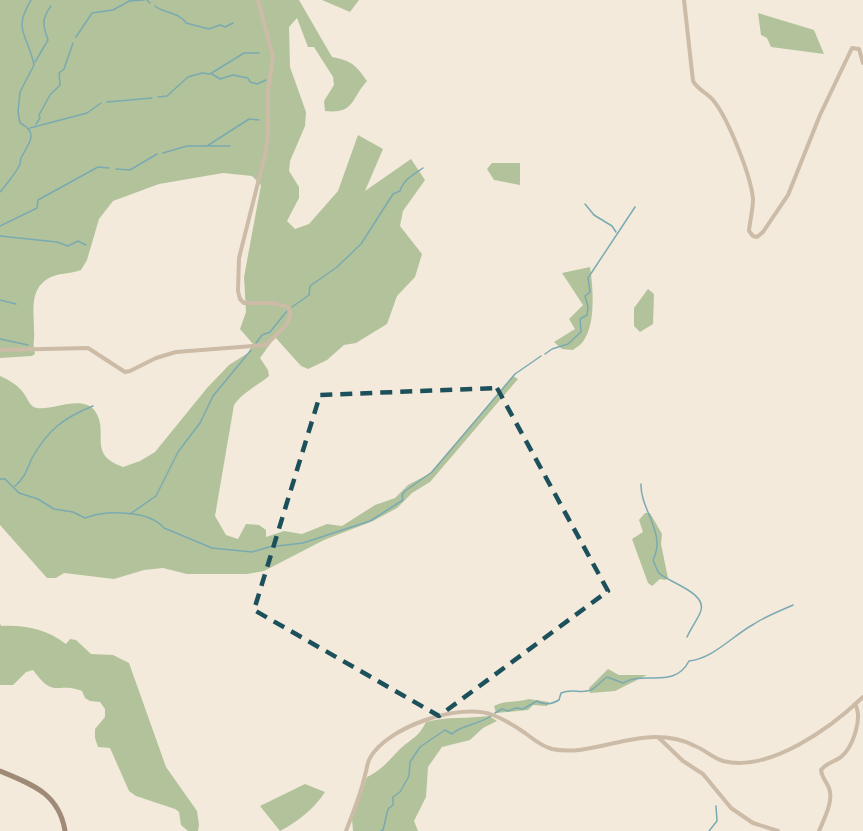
<svg xmlns="http://www.w3.org/2000/svg" width="863" height="831" viewBox="0 0 863 831" font-family="'Varela Round',sans-serif">
<style>
.green{fill:#b2c39b}
.lines{fill:none;stroke-linecap:round;stroke-linejoin:round}
.stream{stroke:#7aaab1;stroke-width:1.5}
.street{stroke:#ccbba7;stroke-width:4}
.secondary{stroke:#9f8a78;stroke-width:5}
.marked{fill:none;stroke:#1c515b;stroke-width:4.5;stroke-dasharray:12 8;stroke-linejoin:round}
</style>
<rect width="100%" height="100%" fill="#f3eadc"/>
<g class="green">
<path d="M0,0h299l33,57c20,4 24,8 35,24 -17,19 -12,33 -42,30l-1,-10 10,-16 -1,-8 -19,-30h-6l-11,-29 -8,9 1,40 16,45 -1,14 -15,35 -1,10 10,16v11l-12,23 8,8 14,-5 29,-33 20,-56 25,14 -18,42 46,-32 14,21 -22,31 -3,15 22,28 -7,23 -18,19 -10,28 -31,19 -12,2 -17,15 -19,9 -7,-3 -26,-29 -15,21 8,12 1,6c-12,10 -26,16 -35,29l-19,111 11,19 12,4 8,-15 13,1 7,5v7l18,-6 18,3 25,-10 15,2 33,-21 20,-7 13,-13 21,-11 84,-98 5,3 -88,103 -18,11 -15,15 -24,13 -49,19 -60,31 -17,3h-60l-24,-6 -19,2 -30,9 -50,-6 -8,5h-9l-47,-53v-149c9,4 16,8 22,15 5,5 7,16 15,17 15,3 46,-14 58,3 15,22 -9,43 28,56l17,-6 15,-9 52,-64 22,-23 19,-12 5,-9 -13,-15 6,-17 -2,-35 17,-92 -9,-9 -29,-3 -64,11 -46,17 -14,18 -12,41 -6,10c-10,4 -24,3 -32,8 -20,11 -15,34 -15,52 1,10 -2,13 1,24l-3,2 -32,2z"/>
<path d="M322,0h37l-9,12z"/>
<path d="M758,13l56,17 10,24 -53,-7 -4,-9 -6,-3z"/>
<path d="M492,163h28v22l-26,-5 -7,-11z"/>
<path d="M590,267c3,19 6,56 -6,73 -2,4 -7,7 -11,10l-11,-1 -8,-7 21,-13 -6,-10 14,-14 -21,-32z"/>
<path d="M648,289l6,5 -1,30 -13,8 -6,-6v-18z"/>
<path d="M645,513h5l12,21 -1,10 7,34 -3,2 -5,-1 -8,7 -4,-3 -16,-44 11,-7 -4,-12z"/>
<path d="M0,623l1,3c25,-1 45,3 65,18l4,-5 6,1 15,14 22,1 16,8 37,104 31,44 2,14 -1,6h-10l-7,-6 -2,-13 -4,-3 -39,-13 -7,-5 -19,-43 -12,-1 -3,-9v-9l10,-12v-8l-5,-7 -10,-1 -5,-3 -3,-7c-26,-10 -27,9 -49,-21l-7,2 -13,13h-13z"/>
<path d="M608,669l11,6h28l-32,16 -25,2 -1,-5z"/>
<path d="M529,699l20,3 -2,4 -14,-1 -5,5 -32,3 -2,-7c11,-6 23,-3 35,-7z"/>
<path d="M489,716l8,5 -14,7 -13,12 -28,7 -14,20 -2,30 -12,24 4,10h-65l-1,-12 15,-42c15,-7 22,-17 33,-28 12,-11 18,-11 26,-27 22,-6 41,-3 63,-6z"/>
<path d="M305,784l20,8c-11,17 -28,30 -45,39l-20,-25z"/>
</g>
<g class="lines">
<g class="stream">
<path d="M147,0l3,3"/>
<path d="M130,1l14,-1"/>
<path d="M155,6c10,8 24,6 31,17l23,6 11,-4 5,2 8,-4"/>
<path d="M76,37l16,-24 21,-3 18,-10"/>
<path d="M35,62l13,-22c-5,-14 -7,-21 3,-34"/>
<path d="M212,74l8,5 13,-4 15,3 2,4 7,2 9,-4"/>
<path d="M158,97l9,-1 21,-19 14,-4 8,1 34,-21h15"/>
<path d="M107,102l45,-4"/>
<path d="M36,124l4,-6 -1,-3 11,-20 10,-10 -1,-12 5,-4 9,-26"/>
<path d="M30,128l57,-15 14,-10"/>
<path d="M209,146h21"/>
<path d="M163,153l24,-7h20l42,-27 10,1"/>
<path d="M116,169l14,1 27,-16"/>
<path d="M0,192c3,-3 17,-21 19,-26 2,-2 1,-6 2,-8 7,-14 19,-25 -1,-35l-2,-11 2,-20 14,-27c-6,-31 -22,-34 -3,-65"/>
<path d="M585,204l9,11 18,11 4,6"/>
<path d="M0,226l37,-18 1,-8 60,-33 11,1"/>
<path d="M0,236l57,6 11,4 10,-5 8,4"/>
<path d="M0,300l16,4"/>
<path d="M292,307l17,-12 1,-9 27,-19 24,-23 32,-50 7,-3c3,-11 14,-17 23,-23"/>
<path d="M0,339l28,6"/>
<path d="M256,343l6,-8 8,-3 17,-21"/>
<path d="M545,354l7,-5 16,-5 13,-12 -1,-13 7,-4 1,-8 -3,-11 5,-4 -2,-14 47,-71"/>
<path d="M0,479h5l14,14 19,6 16,10 19,3 12,6c21,-8 64,-8 79,10l48,20 40,4 17,-5 34,-4 67,-22 33,-21 -1,-5 3,-4 27,-19 83,-98 26,-18"/>
<path d="M641,484c-1,26 26,49 12,76 2,4 3,9 6,13 8,9 51,20 41,40 -3,7 -9,15 -13,24"/>
<path d="M15,486c10,-8 12,-17 17,-28 16,-28 31,-40 61,-52"/>
<path d="M130,514l26,-18 22,-44 22,-29 13,-27 38,-46"/>
<path d="M495,713l7,-4 6,2 8,-3 7,1 14,-8c8,5 15,3 22,-1l2,-7c11,-5 20,1 30,-3 6,-3 10,-9 16,-13l16,6c21,-13 51,7 66,-22 25,-3 43,-25 65,-37 12,-8 26,-13 39,-19"/>
<path d="M381,831l2,-1 5,-21 5,-4v-8l7,-5 9,-16 1,-14 10,-15 25,-17 7,4c7,-8 28,-10 39,-18"/>
<path d="M709,831l8,-10 -1,-15"/>
</g>
<g class="street">
<path d="M684,0l9,81c5,9 14,12 20,19 15,18 38,76 40,99 0,11 -3,21 -4,32l4,5 4,1 6,-5 25,-37 32,-80 32,-67 7,1 4,14"/>
<path d="M0,350l88,-2 37,24 5,-1 26,-13 20,-6 90,-7 20,-20 5,-10 -3,-8 -15,-4h-29l-4,-4 -2,-8 1,-33 27,-107 2,-19v-40l5,-35 -15,-57"/>
<path d="M659,738l24,23 20,13 28,34 22,15 25,8"/>
<path d="M346,831c7,-18 15,-37 19,-56 2,-6 2,-12 5,-17 17,-31 90,-56 123,-43 10,4 22,11 32,18 8,6 16,13 27,16 33,7 69,-12 103,-12 13,0 29,3 40,9 10,4 18,12 28,15 46,12 109,-34 140,-64"/>
<path d="M819,831c5,-12 15,-30 10,-43 -3,-7 -7,-10 -8,-18 5,-7 13,-8 20,-13 12,-10 22,-39 14,-53"/>
</g>
<path class="secondary" d="M0,771c31,13 59,22 65,60"/>
</g>
<path class="marked" d="M497,388l111,203 -169,125 -185,-106 66,-215z"/>
</svg>
